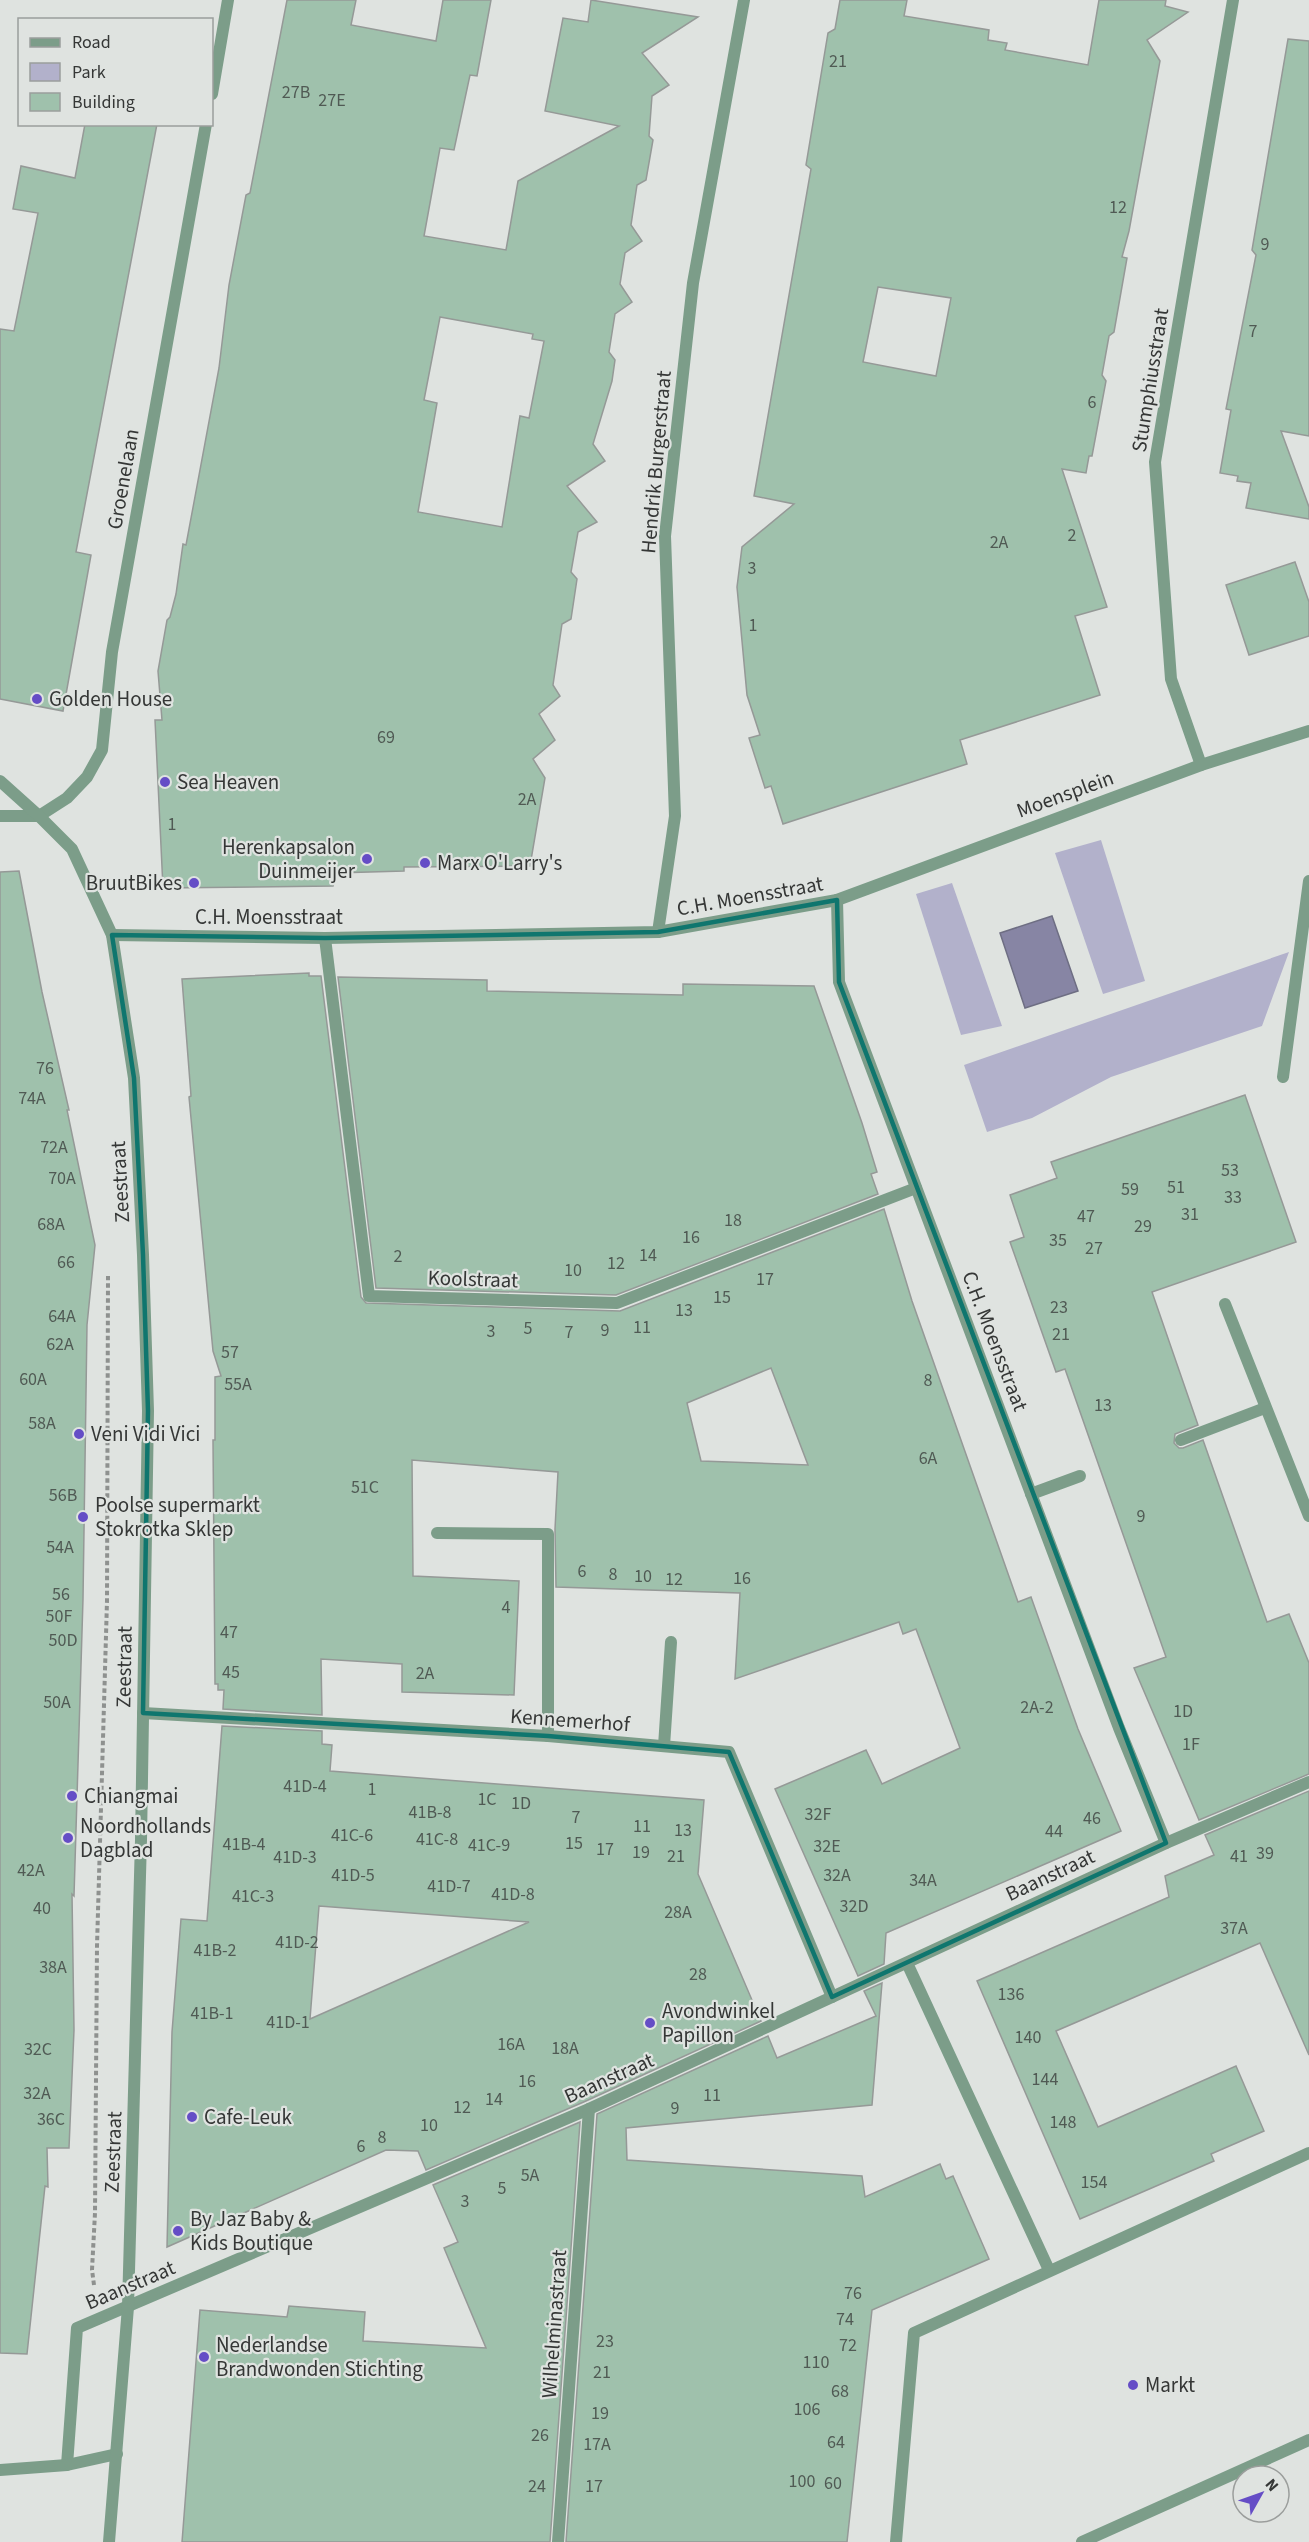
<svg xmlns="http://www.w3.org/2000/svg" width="1309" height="2542" viewBox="0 0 1309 2542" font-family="'Source Sans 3',sans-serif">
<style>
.green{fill:#b2b1cb}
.water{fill:#8785a4;stroke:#6e6e83;stroke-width:1.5}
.building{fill:#9fc1ac;stroke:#959997;stroke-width:1.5;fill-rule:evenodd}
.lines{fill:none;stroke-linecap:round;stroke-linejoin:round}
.path{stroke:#8e918f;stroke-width:4;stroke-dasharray:4.5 3;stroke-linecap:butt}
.service{stroke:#7c9d89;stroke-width:12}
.minor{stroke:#7c9d89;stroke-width:12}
.tertiary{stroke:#7c9d89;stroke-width:12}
.marked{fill:none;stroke:#0f766e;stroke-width:4.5;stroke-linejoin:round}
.poi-dot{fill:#654dc6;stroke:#dfe3e0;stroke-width:2}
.labels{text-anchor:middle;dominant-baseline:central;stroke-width:4.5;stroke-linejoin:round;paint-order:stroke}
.number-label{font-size:18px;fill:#505a54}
.street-label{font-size:21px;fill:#353736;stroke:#dfe3e0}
.poi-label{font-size:21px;fill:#353736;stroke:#dfe3e0;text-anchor:start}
</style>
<rect width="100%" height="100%" fill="#dfe3e0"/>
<g class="green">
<path d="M1101,840l44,141 -42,13 -48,-141z"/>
<path d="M952,883l50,143 -41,9 -45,-141z"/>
<path d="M1289,952l-27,74 -151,51 -79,41 -45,14 -23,-67z"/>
</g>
<path class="water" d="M1052,916l26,75 -53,17 -25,-75z"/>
<g class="building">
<path d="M287,0h69l-5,25 85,16 7,-41h48l-14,76 -7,-1 -16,75 -14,-2 -16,88 82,14 12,-69 101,-55 -74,-15 18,-93 25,4 3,-22 107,17 -56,36 27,32 -17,11 -3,40 4,4 -7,40 -9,5 -6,40 11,16 -17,12 -5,31 12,18 -17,12 -6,38 6,8 -3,21 -19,63 12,17 -38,25 30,36 -19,10 -7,40 6,7 -6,40 -9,5 -9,61 7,11 -21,18 16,26 -22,19 12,19 -15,88 -126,1v4l-69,2 -2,13 -170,2 -8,-168h7l-4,-49 9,-51 3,-3 6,-23 7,-50 3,1 33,-177 10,-83 17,-90 4,-2zM440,317l93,17 -1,5 12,2 -15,77 -9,-2 -18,111 -84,-15 19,-109 -13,-3z"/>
<path d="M840,0h67l-3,16 85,14 -1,10 19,3 -2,7 83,15 11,-65h67l-1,6 23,6 -41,28 13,21 -31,170 -7,26 5,1 -13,74 -5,4 -7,39 4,6 -14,75h-3l-3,17 -24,-4 45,138 -32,9 25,79 -140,45 7,24 -184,60 -12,-38 -6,2 -16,-50 11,-3 -13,-40 -10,-108 5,-40 52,-43 -40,-8 57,-327 -5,-4 22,-132 7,-4zM878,287l73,11 -15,78 -73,-14z"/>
<path d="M1288,39l21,2v395l-28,-5 28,76v12l-63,-11 5,-25 -14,-2 1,-5 -18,-3 11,-63 -5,-1 30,-154 -4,-5z"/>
<path d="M85,124h72l-81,428 15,3 -28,156 -63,-12v-370l14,2 24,-118 -25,-4 8,-43 54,12z"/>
<path d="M1295,562l14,40v34l-60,19 -23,-70z"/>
<path d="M19,871l23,121 27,118h-2l28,135 -8,80 -4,274 -9,297 -2,-2 2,136 -5,118h-22l1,39 -3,-1 -18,168 -27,-1v-1481z"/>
<path d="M309,973v3h12l40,321 5,6 254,8 264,-102 28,92 106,301 13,-5 47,132 43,102 -235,102 -2,31 -26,12 -83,-187 91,-39 16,34 78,-36 -44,-119 -13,5 -4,-12 -164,57 5,-86 -184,-6 -1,-58 3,-57 -146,-12 1,116 106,5 -5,114 -112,-3v-28l-81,-5 1,56 -99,-6 1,-19h-6v-6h-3l-2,-244h2v-63l6,-1 -8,-25 -24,-254 2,-1 -9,-117zM771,1368l37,97 -107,-4 -14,-58z"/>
<path d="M338,977l149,3v11l196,4v-11l131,2 48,137 15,49 -6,2 7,20 -262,101 -240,-7z"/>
<path d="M1245,1095l51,147 -144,50 46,133 -23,9 -1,9 5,5h4l20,-8 64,182 22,-8 20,49v111l-110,46 -65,-152 32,-11 -101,-288 -9,3 -46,-130 14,-5 -14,-42 47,-17 -6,-16z"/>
<path d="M222,1726l100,5v13l10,1 -2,26 374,29 -6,74 63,147 -175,80 -160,69 -8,-19 -32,-1 -219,97 5,-215 9,-113 26,2zM319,1906l210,16 -219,97z"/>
<path d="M1309,1791v264l-49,-112 -204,88 42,96 138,-61 28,65 -53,23 3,7 -134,58 -103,-238 192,-84 -4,-21 49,-21 -9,-20z"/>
<path d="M882,1983l-10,122 -246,23 1,32 235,16 3,21 75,-33 6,15 7,-3 36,83 -117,51 -25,232h-281l31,-428 171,-78 9,22 99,-42 -12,-25z"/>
<path d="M580,2122l-30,420h-368l18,-232 87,7 2,-11 76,6 -2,29 123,7 -42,-100 14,-6 -25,-57z"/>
</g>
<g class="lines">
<path class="path" d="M94,2285l-2,-15 3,-57 2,-267 10,-345 1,-325"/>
<g class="service">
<path d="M1283,1077l26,-196"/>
<path d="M1225,1304l84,212"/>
<path d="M1181,1440l84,-32"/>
<path d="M1031,1494l49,-18"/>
<path d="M437,1533l111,1v202"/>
<path d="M664,1746l7,-104"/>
</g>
<g class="minor">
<path d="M212,94l16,-94"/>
<path d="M1201,765l-30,-86 -16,-217 78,-462"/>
<path d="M0,816h39l28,-18 20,-21 15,-27 10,-98 94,-528"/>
<path d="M837,900l364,-135 108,-34"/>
<path d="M658,932l17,-116 -10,-280 28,-253 51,-283"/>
<path d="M112,935l213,3 333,-6 179,-32 2,82 280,746 47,115"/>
<path d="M325,938l44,358 248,7 299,-115"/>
<path d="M143,1713l405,23 181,16 103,245"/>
<path d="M907,1963l142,307"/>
<path d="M67,2465l10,-137 512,-219 577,-266 143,-61"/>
<path d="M0,2470l67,-5 50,-11"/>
<path d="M558,2542l31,-433"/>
<path d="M896,2542l18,-209 395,-180"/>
<path d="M1082,2542l227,-102"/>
</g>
<path class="tertiary" d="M0,781l39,35 33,33 40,86 22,143 9,177 5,156 -7,429 -13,467 -19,235"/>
</g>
<path class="marked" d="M837,900l2,82 327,861 -334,154 -103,-245 -181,-16 -405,-23 5,-302 -5,-156 -9,-177 -22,-143 213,3 333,-6z"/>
<g class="poi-dot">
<circle cx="37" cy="699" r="6"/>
<circle cx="165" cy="782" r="6"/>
<circle cx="367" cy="859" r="6"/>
<circle cx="425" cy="863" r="6"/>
<circle cx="194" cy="883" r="6"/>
<circle cx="79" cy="1434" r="6"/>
<circle cx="83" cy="1517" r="6"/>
<circle cx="72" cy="1796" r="6"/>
<circle cx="68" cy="1838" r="6"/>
<circle cx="650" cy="2023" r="6"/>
<circle cx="192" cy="2117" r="6"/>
<circle cx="178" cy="2231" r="6"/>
<circle cx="204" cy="2357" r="6"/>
<circle cx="1133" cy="2385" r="6"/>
</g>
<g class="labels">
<g class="number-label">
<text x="838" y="61">21</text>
<text x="296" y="92">27B</text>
<text x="332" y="100">27E</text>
<text x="1118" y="207">12</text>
<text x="1265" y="244">9</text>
<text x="1253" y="331">7</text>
<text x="1092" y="402">6</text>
<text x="1072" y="535">2</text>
<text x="999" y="542">2A</text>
<text x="752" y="568">3</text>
<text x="753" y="625">1</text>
<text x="386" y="737">69</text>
<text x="527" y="799">2A</text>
<text x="172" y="824">1</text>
<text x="45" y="1068">76</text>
<text x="32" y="1098">74A</text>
<text x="54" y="1147">72A</text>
<text x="1230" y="1170">53</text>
<text x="62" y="1178">70A</text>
<text x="1176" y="1187">51</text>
<text x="1130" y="1189">59</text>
<text x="1233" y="1197">33</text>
<text x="1190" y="1214">31</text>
<text x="1086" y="1216">47</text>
<text x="733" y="1220">18</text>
<text x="51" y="1224">68A</text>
<text x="1143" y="1226">29</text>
<text x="691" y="1237">16</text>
<text x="1058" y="1240">35</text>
<text x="1094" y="1248">27</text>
<text x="648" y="1255">14</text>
<text x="398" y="1256">2</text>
<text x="66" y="1262">66</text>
<text x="616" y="1263">12</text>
<text x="573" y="1270">10</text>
<text x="765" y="1279">17</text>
<text x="722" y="1297">15</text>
<text x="1059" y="1307">23</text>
<text x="684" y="1310">13</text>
<text x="62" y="1316">64A</text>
<text x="642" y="1327">11</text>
<text x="528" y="1328">5</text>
<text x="605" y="1330">9</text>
<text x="491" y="1331">3</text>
<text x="569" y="1332">7</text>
<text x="1061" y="1334">21</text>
<text x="60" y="1344">62A</text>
<text x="230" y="1352">57</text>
<text x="33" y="1379">60A</text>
<text x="928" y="1380">8</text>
<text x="238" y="1384">55A</text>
<text x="1103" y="1405">13</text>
<text x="42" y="1423">58A</text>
<text x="928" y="1458">6A</text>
<text x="365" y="1487">51C</text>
<text x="63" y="1495">56B</text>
<text x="1141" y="1516">9</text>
<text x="60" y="1547">54A</text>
<text x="582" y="1571">6</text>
<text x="613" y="1574">8</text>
<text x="643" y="1576">10</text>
<text x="742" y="1578">16</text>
<text x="674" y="1579">12</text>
<text x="61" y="1594">56</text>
<text x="506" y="1607">4</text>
<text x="59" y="1616">50F</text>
<text x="229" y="1632">47</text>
<text x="63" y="1640">50D</text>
<text x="231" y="1672">45</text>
<text x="425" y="1673">2A</text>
<text x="57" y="1702">50A</text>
<text x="1037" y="1707">2A-2</text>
<text x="1183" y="1711">1D</text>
<text x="1191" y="1744">1F</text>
<text x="305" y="1786">41D-4</text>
<text x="372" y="1789">1</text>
<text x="487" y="1799">1C</text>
<text x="521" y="1803">1D</text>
<text x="430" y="1812">41B-8</text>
<text x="818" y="1814">32F</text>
<text x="576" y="1817">7</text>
<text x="1092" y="1818">46</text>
<text x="642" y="1826">11</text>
<text x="683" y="1830">13</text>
<text x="1054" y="1831">44</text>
<text x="352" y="1835">41C-6</text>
<text x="437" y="1839">41C-8</text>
<text x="574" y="1843">15</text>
<text x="244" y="1844">41B-4</text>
<text x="489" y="1845">41C-9</text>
<text x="827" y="1846">32E</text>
<text x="605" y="1849">17</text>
<text x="641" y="1852">19</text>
<text x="1265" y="1853">39</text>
<text x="676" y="1856">21</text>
<text x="1239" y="1856">41</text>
<text x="295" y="1857">41D-3</text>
<text x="31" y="1870">42A</text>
<text x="353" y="1875">41D-5</text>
<text x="837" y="1875">32A</text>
<text x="923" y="1880">34A</text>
<text x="449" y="1886">41D-7</text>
<text x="513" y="1894">41D-8</text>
<text x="253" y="1896">41C-3</text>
<text x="854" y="1906">32D</text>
<text x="42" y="1908">40</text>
<text x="678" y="1912">28A</text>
<text x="1234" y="1928">37A</text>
<text x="297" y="1942">41D-2</text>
<text x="215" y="1950">41B-2</text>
<text x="53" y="1967">38A</text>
<text x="698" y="1974">28</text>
<text x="1011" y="1994">136</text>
<text x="212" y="2013">41B-1</text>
<text x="288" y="2022">41D-1</text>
<text x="1028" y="2037">140</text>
<text x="511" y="2044">16A</text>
<text x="565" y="2048">18A</text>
<text x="38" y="2049">32C</text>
<text x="1045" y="2079">144</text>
<text x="527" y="2081">16</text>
<text x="37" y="2093">32A</text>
<text x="712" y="2095">11</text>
<text x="494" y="2099">14</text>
<text x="462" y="2107">12</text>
<text x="675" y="2108">9</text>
<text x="51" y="2119">36C</text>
<text x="1063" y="2122">148</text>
<text x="429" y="2125">10</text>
<text x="382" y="2137">8</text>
<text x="361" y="2146">6</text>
<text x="530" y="2175">5A</text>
<text x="1094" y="2182">154</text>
<text x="502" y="2188">5</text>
<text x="465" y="2201">3</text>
<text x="853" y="2293">76</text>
<text x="845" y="2319">74</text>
<text x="605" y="2341">23</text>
<text x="848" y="2345">72</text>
<text x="816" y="2362">110</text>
<text x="602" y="2372">21</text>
<text x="840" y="2391">68</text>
<text x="807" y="2409">106</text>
<text x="600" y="2413">19</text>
<text x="540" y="2435">26</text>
<text x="836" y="2442">64</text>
<text x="597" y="2444">17A</text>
<text x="802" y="2481">100</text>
<text x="833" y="2483">60</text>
<text x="537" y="2486">24</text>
<text x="594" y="2486">17</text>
</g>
<g class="street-label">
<text transform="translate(1150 380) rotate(-81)">Stumphiusstraat</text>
<text transform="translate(656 462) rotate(-85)">Hendrik Burgerstraat</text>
<text transform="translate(123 479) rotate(-80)">Groenelaan</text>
<text transform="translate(1065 794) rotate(-20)">Moensplein</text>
<text transform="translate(750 896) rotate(-10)">C.H. Moensstraat</text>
<text x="269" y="917">C.H. Moensstraat</text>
<text transform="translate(120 1182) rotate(-93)">Zeestraat</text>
<text transform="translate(473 1279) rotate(2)">Koolstraat</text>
<text transform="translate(995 1341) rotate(69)">C.H. Moensstraat</text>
<text transform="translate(124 1667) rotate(-89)">Zeestraat</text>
<text transform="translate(570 1720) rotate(4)">Kennemerhof</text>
<text transform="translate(1050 1875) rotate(-25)">Baanstraat</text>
<text transform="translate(609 2078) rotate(-24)">Baanstraat</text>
<text transform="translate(113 2152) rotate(-88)">Zeestraat</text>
<text transform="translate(130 2285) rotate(-23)">Baanstraat</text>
<text transform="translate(554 2324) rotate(-86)">Wilhelminastraat</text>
</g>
<g class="poi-label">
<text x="49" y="699">Golden House</text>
<text x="177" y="782">Sea Heaven</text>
<text x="355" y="847" text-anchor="end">Herenkapsalon<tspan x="355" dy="24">Duinmeijer</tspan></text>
<text x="437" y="863">Marx O'Larry's</text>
<text x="182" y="883" text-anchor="end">BruutBikes</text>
<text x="91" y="1434">Veni Vidi Vici</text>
<text x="95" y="1505">Poolse supermarkt<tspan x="95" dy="24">Stokrotka Sklep</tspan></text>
<text x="84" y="1796">Chiangmai</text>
<text x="80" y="1826">Noordhollands<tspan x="80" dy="24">Dagblad</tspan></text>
<text x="662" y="2011">Avondwinkel<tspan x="662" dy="24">Papillon</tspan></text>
<text x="204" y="2117">Cafe-Leuk</text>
<text x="190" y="2219">By Jaz Baby &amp;<tspan x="190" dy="24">Kids Boutique</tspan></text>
<text x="216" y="2345">Nederlandse<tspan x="216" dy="24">Brandwonden Stichting</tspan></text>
<text x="1145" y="2385">Markt</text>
</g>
</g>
<rect x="18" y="18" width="195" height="108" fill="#dfe3e0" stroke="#9b9e9c" stroke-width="1.5"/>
<rect x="30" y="38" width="30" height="9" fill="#7c9d89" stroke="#9b9e9c" stroke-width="1.5"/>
<text x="72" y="48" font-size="18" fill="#353736">Road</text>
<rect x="30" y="63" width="30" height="18" fill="#b2b1cb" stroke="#9b9e9c" stroke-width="1.5"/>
<text x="72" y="78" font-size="18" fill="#353736">Park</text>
<rect x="30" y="93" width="30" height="18" fill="#9fc1ac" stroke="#9b9e9c" stroke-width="1.5"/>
<text x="72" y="108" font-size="18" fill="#353736">Building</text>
<g transform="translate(1261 2494) rotate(50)"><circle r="28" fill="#dfe3e0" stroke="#9b9e9c" stroke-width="1.5"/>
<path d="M0-4.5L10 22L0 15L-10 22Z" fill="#654dc6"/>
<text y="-9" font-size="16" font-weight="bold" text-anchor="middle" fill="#353736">N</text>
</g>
</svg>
